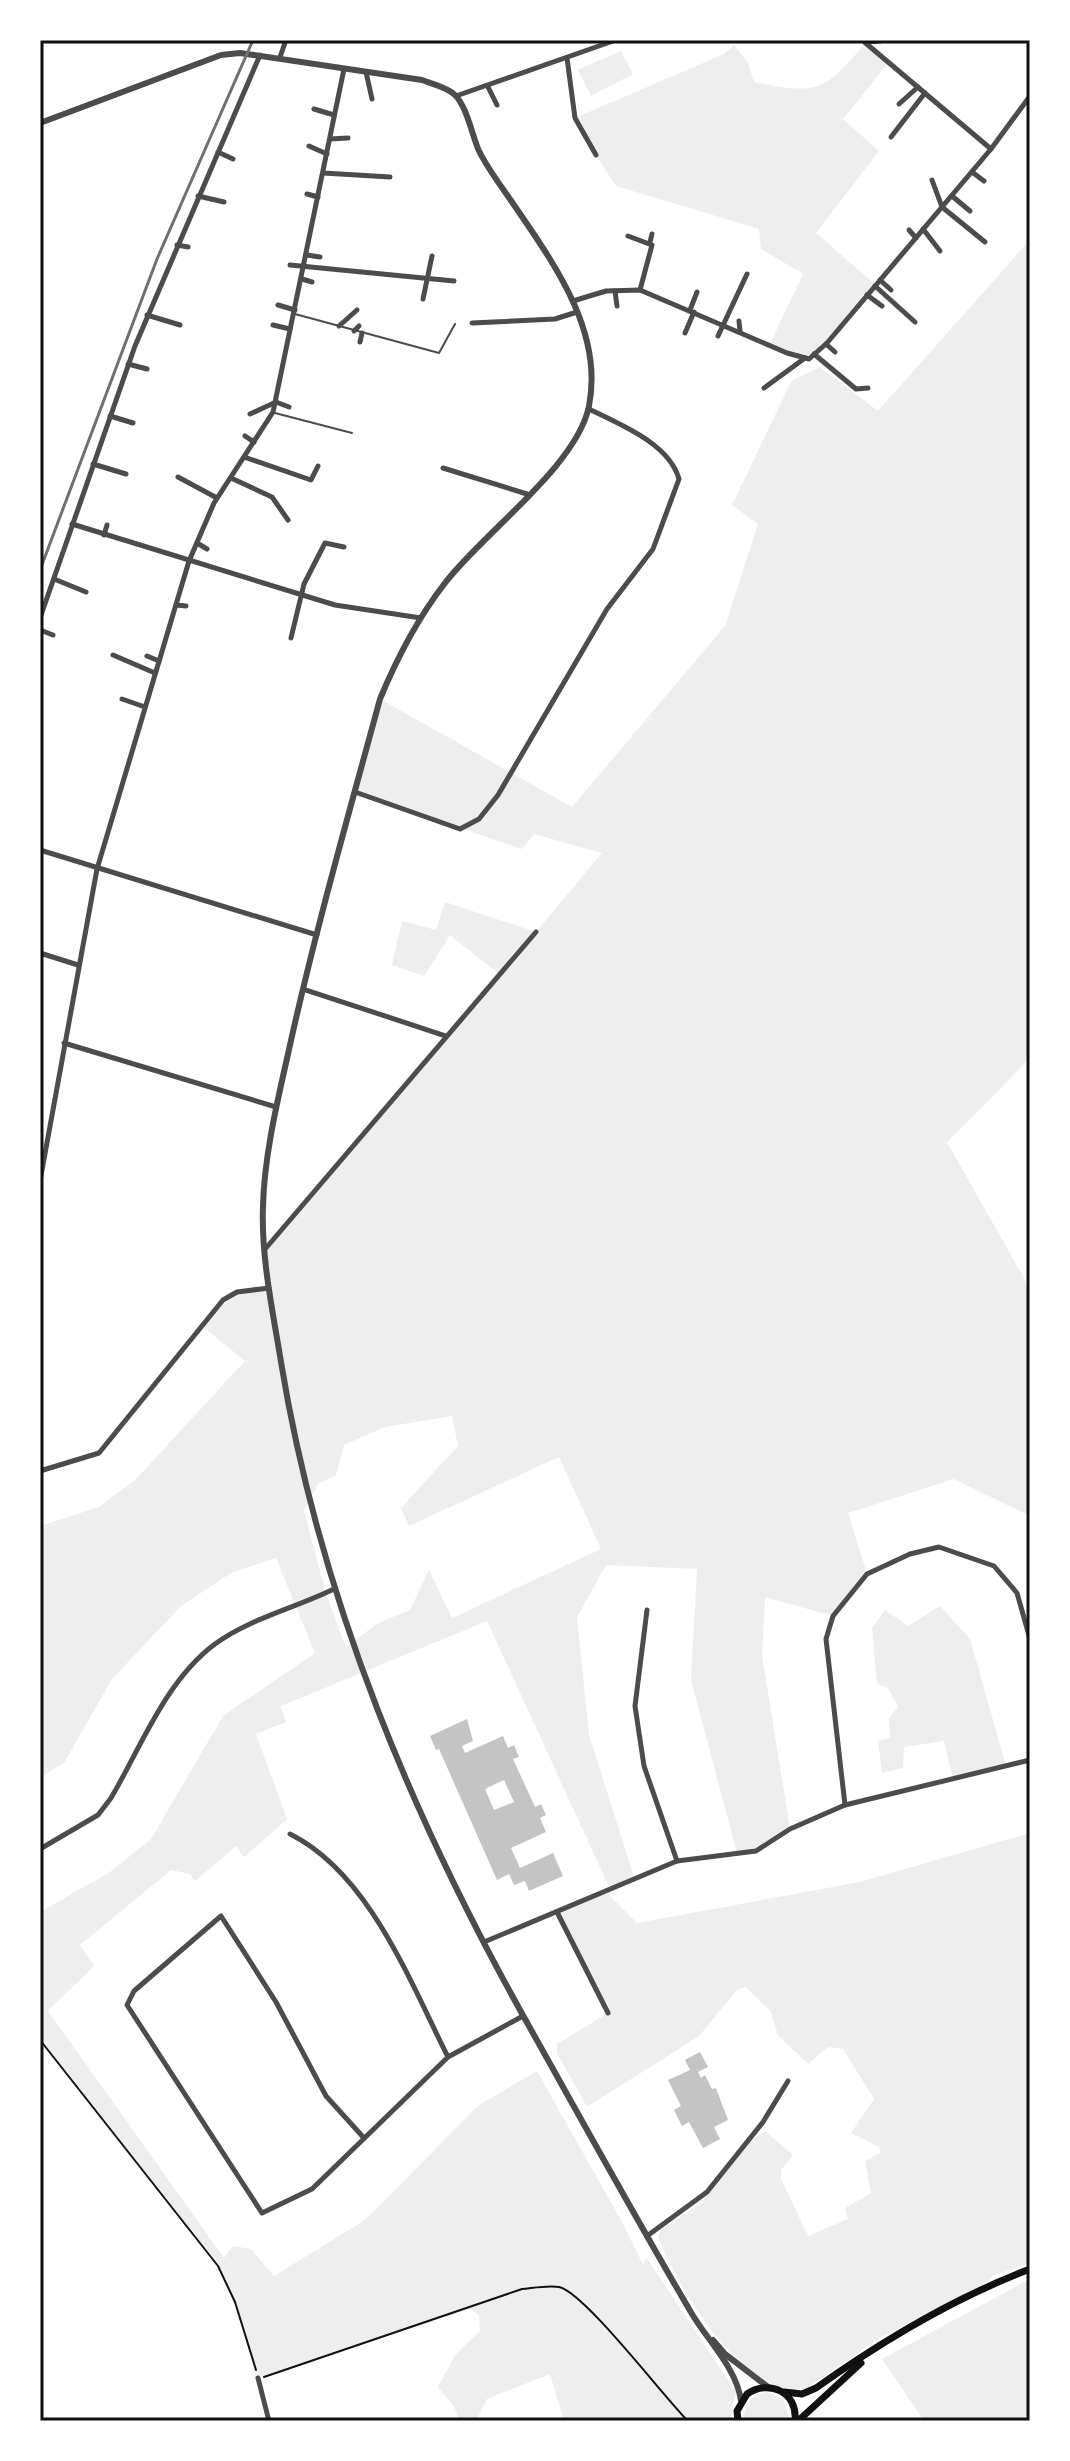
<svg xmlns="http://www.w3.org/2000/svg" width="1070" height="2461" viewBox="0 0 1070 2461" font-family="Manrope,sans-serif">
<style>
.green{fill:#eee;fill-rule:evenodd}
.building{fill:#c4c4c4;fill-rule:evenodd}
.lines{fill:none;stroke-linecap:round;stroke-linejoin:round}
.path{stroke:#111;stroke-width:2}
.service{stroke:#4c4c4c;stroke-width:2}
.minor{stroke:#4c4c4c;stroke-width:5}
.tertiary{stroke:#4c4c4c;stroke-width:6}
.secondary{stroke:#111;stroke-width:7}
.rail{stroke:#707070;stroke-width:3}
.neatline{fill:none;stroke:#111;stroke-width:3}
</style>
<rect width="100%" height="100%" fill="#fff"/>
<g class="green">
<path d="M865,43l24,19 -46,57 36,32 -63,82 60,52 -67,74 -40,-13 34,-72 -42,-25 -2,-20 -143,-43 -34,-52 -7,-16 149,-64 10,-9 14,18 6,19c61,13 72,10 111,-39z"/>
<path d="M621,51l12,23 -42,22 -13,-26z"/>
<path d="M1030,240v818l-83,84 83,147v227l-76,-37 -106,34 19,61 -34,42 -68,-19 -3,58 28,174 -34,22 -19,2 -46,-173 6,-111 -91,-4 -29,52 12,118 46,145 -24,11 -124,-270 -206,85 5,16 -30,12 31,85 -43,38 -8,-11 -41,35 -5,-7 -19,-4 -91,75 14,21 -46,45 176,247 9,-12 18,3 23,27 91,-56 114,-115 58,-34 85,151 21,43 3,-8 90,135 -6,29h-166l-14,-47 -63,25 -11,22h-16l-7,-16 -15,-18 17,-32 25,-24 -1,-16 -9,-6 -212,69 -23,-76 -17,-36 -178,-226v-128l70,-40 41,-33 72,-123 92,-63 -39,-95 -45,15 -50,33 -69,73 -48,84 -24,14v-251l59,-19 37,-28 109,-118 -43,-35 35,-34 32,-4 -3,-40 233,-274 -49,-39 -26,41 -32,-11 10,-44 34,9 9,-28 91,30 66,-79 -68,-19 -12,15 -167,-57 25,-93 192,108 153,-181 33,-102 -26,-19 60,-125 28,-13 58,44zM452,1416l6,30 -57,62 8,18 150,-69 42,92 -149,69 -23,-48 -19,40 -32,13 -32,24 -20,-53 -22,-83 14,-27 18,-9 8,-30 41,-18z"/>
<path d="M940,1606l30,33 36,127 -53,12 -9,-37 -40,6 -1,21 -21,5 -4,-32 12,-3 -1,-19 9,-12 -10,-19 -11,-4 -5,-56 13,-18 23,16z"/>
<path d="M1030,1833v431l-36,11 -7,7 -107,56 -73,50c-61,17 -132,-105 -149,-152l4,-7 38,-25 47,-60 18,-13 28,24 -12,15v9l27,57 40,-17 -3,-11 26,-15 -6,-32 16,-8 -2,-6 -28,-14 23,-34 -31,-50 -15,-2 -20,17 -30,-29 -8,-25 -25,-23 -7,2 -39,47 -112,71 -30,-54v-9l51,-31 -51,-101 49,-20 31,31 223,-41z"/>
<path d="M1030,2279v142h-106l-42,-62z"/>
<path d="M767,2392l17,8 6,21h-46c-1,-16 7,-26 23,-29z"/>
</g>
<g class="building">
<path d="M467,1719l6,22 -11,5 3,7 38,-17 5,12 6,-3 5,12 -6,2 22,48 6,-3 5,11 -6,3 6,14 -35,16 9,20 33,-15 10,23 -34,15 -4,-10 -11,4 -5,-11 -12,6 -58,-131 -3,1 -6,-14zM504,1780l10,22 -20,8 -9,-21z"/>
<path d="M700,2052l8,15 -10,5 3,6 4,-3 7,14 4,-1 12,32 -14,7 6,12 -17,9 -14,-26 -7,4 -8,-16 7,-4 -13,-26 22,-10 -5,-10z"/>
</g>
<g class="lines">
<g class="path">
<path d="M40,2040l178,226 17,36 21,68"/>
<path d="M264,2377l258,-88c11,-1 26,-4 37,-2 25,5 104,109 129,134"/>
</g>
<g class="service">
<path d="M295,314l144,39 16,-29"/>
<path d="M275,413l77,20"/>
</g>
<g class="minor">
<path d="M862,40l129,109"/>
<path d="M866,42l14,-1"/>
<path d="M280,57l6,-17"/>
<path d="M567,58l8,60 21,37"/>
<path d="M366,72l6,27"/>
<path d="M488,87l9,18"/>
<path d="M456,96l160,-56"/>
<path d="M899,104l19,-17"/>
<path d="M314,109l20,6"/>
<path d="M891,137l34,-44"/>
<path d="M330,139l18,-1"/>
<path d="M309,146l18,8"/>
<path d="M218,152l15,7"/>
<path d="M972,172l12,9"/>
<path d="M323,173l67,4"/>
<path d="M932,180l10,27 43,35"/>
<path d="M307,194l11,3"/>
<path d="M198,196l26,6"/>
<path d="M952,196l18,15"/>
<path d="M923,229l17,22"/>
<path d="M909,230l7,8"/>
<path d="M628,236l24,9 -12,45"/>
<path d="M650,242l2,-8"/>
<path d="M177,245l11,2"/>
<path d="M307,255l13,2"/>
<path d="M290,265l164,16"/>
<path d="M302,279l10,3"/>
<path d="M880,280l11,10"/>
<path d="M875,286l40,36"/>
<path d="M615,291l2,15"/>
<path d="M867,295l15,11"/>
<path d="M423,299l9,-43"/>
<path d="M573,301l33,-10 34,-1 147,63 22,6 18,-16 164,-194 39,-53"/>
<path d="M278,305l17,5"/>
<path d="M690,310l7,-18"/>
<path d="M147,315l33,10"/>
<path d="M739,321l1,10"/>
<path d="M472,323l83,-4 22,-7"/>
<path d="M273,325l17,4"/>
<path d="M339,326l18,-16"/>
<path d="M354,331l5,-5"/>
<path d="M685,333l9,-21"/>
<path d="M718,336l29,-62"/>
<path d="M360,342l2,-9"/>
<path d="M826,344l9,8"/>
<path d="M814,354l42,35 12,-1"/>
<path d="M128,364l19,5"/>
<path d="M764,388l41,-30"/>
<path d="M250,414l26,-12 13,5"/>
<path d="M110,416l23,7"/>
<path d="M245,436l9,6"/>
<path d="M244,457l67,23 7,-14"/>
<path d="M93,464l33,10"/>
<path d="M443,468l84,26"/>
<path d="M178,477l39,21"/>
<path d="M231,478l41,19 16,23"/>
<path d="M72,524l263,81 86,13"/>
<path d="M104,535l3,-10"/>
<path d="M197,543l10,6"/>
<path d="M54,579l32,13"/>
<path d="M176,605l10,1"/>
<path d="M40,618l95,-272 125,-291"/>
<path d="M40,630l13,5"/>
<path d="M291,638l13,-54 21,-41 19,4"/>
<path d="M113,655l42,18"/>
<path d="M147,656l12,5"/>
<path d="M122,699l23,8"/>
<path d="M355,792l105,37 19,-10 19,-24 109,-186 46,-60 26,-70c-10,-36 -60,-55 -90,-70"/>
<path d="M40,850l277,85"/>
<path d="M40,953l38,12"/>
<path d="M303,989l143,47"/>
<path d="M64,1043l212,64"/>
<path d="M40,1181l57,-312 92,-308 25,-58 59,-91 71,-343"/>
<path d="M266,1248l270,-316"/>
<path d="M40,1471l59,-18 124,-153 14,-8 32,-4"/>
<path d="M647,1610l-12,96 9,60 33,95"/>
<path d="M845,1805l-19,-166 7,-23 34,-42 43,-20 29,-7 55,19 23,27 13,46"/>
<path d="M290,1834c79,39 120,148 158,223"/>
<path d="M40,1849l58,-34 13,-17c30,-51 55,-118 104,-154 34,-25 80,-36 119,-55"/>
<path d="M557,1912l51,101"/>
<path d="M484,1942l193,-81 79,-10 34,-22 55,-24 185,-45"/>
<path d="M364,2138l-38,-42 -50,-94 -55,-86 -87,75 -7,14 135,208 50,-24 136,-132 75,-41"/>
<path d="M647,2236l60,-44 56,-70 25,-41"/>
<path d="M258,2378l11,43"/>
</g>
<g class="tertiary">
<path d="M40,123l181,-68 19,-2 182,27c10,4 25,7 33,15 12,12 17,40 24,56 9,18 22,35 33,51 40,59 92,128 77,204 -12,60 -106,127 -144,177 -28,36 -48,75 -65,116 -32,118 -66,236 -92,355 -11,49 -24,103 -25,153 -2,51 10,105 18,155 39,239 134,463 253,673 52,93 104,187 158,279 16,27 45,55 49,87"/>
<path d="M713,2340l12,14 43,33"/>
</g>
<g class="secondary">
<path d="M784,2392l18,2 14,-6c66,-47 138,-90 214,-119"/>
<path d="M738,2421l-1,-10 10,-17c22,-15 51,-2 48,27"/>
<path d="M798,2421l63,-58"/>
</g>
<path class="rail" d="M40,570l117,-311 96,-219"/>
</g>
<rect width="1070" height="2461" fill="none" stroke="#ffffff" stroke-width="84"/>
<rect x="42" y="42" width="986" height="2377" class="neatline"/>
</svg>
